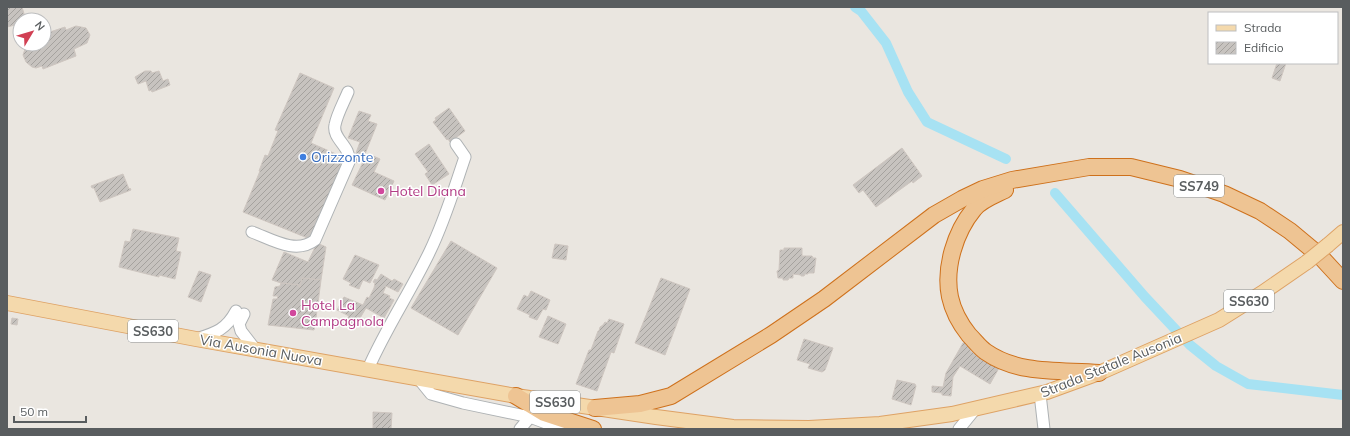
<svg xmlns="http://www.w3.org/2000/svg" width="1350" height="436" viewBox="0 0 1350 436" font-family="Mulish,sans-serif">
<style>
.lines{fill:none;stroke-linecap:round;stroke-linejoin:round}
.canal{stroke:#a7e2f3;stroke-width:10}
.building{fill:url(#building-hatch);stroke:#cec6c0}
.minor-casing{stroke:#aeb2b4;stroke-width:13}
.major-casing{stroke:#dea265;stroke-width:16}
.highway-casing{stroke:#ce711c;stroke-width:18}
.minor{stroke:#fff;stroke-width:11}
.major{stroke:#f4d9ac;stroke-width:14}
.highway{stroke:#eec493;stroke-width:16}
.major-bridge-casing{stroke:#dea265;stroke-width:16;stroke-linecap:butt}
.major-bridge{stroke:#f4d9ac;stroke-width:14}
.shop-dot{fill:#3f7fe0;stroke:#fff;stroke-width:1.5}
.hotel-dot{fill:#d1479c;stroke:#fff;stroke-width:1.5}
.labels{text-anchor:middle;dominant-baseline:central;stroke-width:3;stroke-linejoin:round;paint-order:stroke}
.shield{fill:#fff;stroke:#8b8e8f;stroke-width:1}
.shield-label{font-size:13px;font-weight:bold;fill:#595d5f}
.shop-label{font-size:14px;fill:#366cbe;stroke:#fff;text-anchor:start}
.hotel-label{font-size:14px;fill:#b23c85;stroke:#fff;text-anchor:start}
.street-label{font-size:14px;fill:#595d5f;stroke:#fff}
</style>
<defs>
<pattern id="building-hatch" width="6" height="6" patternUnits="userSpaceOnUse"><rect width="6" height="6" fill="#c7c3bf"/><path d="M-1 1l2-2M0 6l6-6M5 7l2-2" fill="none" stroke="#a5a29e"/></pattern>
</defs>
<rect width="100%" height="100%" fill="#eae6e0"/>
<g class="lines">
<g class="canal">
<path d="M855,7l6,4 25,32 22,49 19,30 79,37"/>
<path d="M1055,193l90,104 45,48 26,21 32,18 95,11"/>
</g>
</g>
<g class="building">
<path d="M7,7h15l3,10 -8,3 2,4 -12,3z"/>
<path d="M76,26l10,2 4,7 -3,8 -13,6 2,7 -33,13 -1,-3 -6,2 -4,-1 -6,-5 -3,-7 2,-6 7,-5h12v-10l21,-7 1,3z"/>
<path d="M1277,63h9l-6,18 -8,-3z"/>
<path d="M145,71h6l1,2 7,-2 4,10 5,-2 2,6 -18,7 -1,-2 -2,1 -3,-10 -8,3 -3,-7z"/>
<path d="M300,73l34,15 -23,55 34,15 -35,81 -67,-27 17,-41h-1l6,-16 3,1 10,-25 -3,-1z"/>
<path d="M449,108l16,23 -15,11 -2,-3 -1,1 -14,-18 3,-2 -1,-2z"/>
<path d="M359,111l12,4 -3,6 9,3 -12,30 -3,-1 -4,10 -5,-2 7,-19 -12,-4z"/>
<path d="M429,144l20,30 -17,11 -7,-11 3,-2 -13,-18z"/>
<path d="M902,148l20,28 -9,7 -1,-2 -36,26 -13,-17 -4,3 -6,-8z"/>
<path d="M371,155l9,4 -6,13 20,9 -9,19 -33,-15 14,-29z"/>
<path d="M123,174l6,15 1,-1 1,2 -31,12 -6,-14h-2l-1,-2z"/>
<path d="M133,229l46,9 -3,13 5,1 -6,27 -16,-4v2l-40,-10 6,-26 5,1z"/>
<path d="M451,241l46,27 -39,67 -47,-27z"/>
<path d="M317,243l9,4 -5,33 -19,-2 -2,9h-1v-2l-18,-2 -9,-3 12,-28 24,10z"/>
<path d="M555,244l13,2 -2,14 -14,-2z"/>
<path d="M784,248h18v8h10l1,2h3l-2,15h-6v1h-3l-1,2h-3v-1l-8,-1v4h-4l-1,2h-5v-2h-5l-1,-7 2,-1 1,-20h4z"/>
<path d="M355,255l24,10 -9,18 -7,-3 -4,9 -10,-4 2,-2 -8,-4z"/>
<path d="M199,271l12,4 -10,27 -13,-5z"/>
<path d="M381,274l11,7 2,-2 9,5 -5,8 -12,-6 -3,7 7,3 -1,2 5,2 -10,18 -18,-10 -13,22 -9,-5 5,-9 -12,-6 7,-13 19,8 4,-8 2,1 5,-10 1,-5 -2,-1 2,-3 2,1z"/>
<path d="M302,278l19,2 -5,38h2l-1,9 -2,-1 -1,4 -46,-5 5,-26h4l1,-3h-5l2,-9 5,-1 1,-3 18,2v2h1z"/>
<path d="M661,278l29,11 -25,66 -30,-12z"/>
<path d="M531,291l19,9 -4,10 -3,-1 -6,11 -8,-3 1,-2 -13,-6 7,-14 4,2z"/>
<path d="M548,316l18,8 -8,20 -19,-7z"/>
<path d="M12,318l6,1 -1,6 -6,-1z"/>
<path d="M609,319l15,5 -10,29 -3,-1 -14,39 -21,-7 13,-34h2l7,-19h1l1,-4 3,-2 2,-3 2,1z"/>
<path d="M804,339l29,9 -8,22 -3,2 -14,-4 2,-4 -13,-4z"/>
<path d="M965,342l7,6 -2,3 29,17 -9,16 -30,-18 -7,11 -2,19 -9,-1v-2l-10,-1v-6l11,1 3,-14 17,-30z"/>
<path d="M897,380l18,4 1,2 -5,19 -19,-6z"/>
<path d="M373,412l19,1 -1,16h-18z"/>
</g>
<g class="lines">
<g class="minor-casing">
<g id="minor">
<path d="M252,232c19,7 44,23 63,8l34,-78c2,-16 -17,-23 -14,-37 2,-11 9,-23 13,-33"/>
<path d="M244,314l-5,10 2,7 14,18"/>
<path d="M196,339c19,-6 30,-9 40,-28"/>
<path d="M368,369c18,-41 43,-78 62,-118 15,-31 24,-62 35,-94l-9,-13"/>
<path d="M418,378l13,16 32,9 67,14 32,12"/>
<path d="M1040,394l4,35"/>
<path d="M520,429l10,-12"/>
<path d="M959,429l17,-21"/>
</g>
</g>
<g class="major-casing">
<g id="major">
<path d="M1328,245l15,-13"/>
<path d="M7,303l189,36 320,57 140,21 77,10 76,1 71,-4 72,-10 95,-22 52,-19 120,-53 43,-27 45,-31"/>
</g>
</g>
<g class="highway-casing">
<g id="highway">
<path d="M1005,190c-10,5 -24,10 -31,19 -19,23 -30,59 -24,88 3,14 11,28 19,38 6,6 11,13 17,17 33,23 75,18 113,21"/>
<path d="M516,396l28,17 49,16"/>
<path d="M595,408l45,-4 31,-8 100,-61 53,-36 110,-84 28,-16 21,-10 29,-9 77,-13h42l49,12 44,15 36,17 30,20 30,25 23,25"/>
</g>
</g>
<use href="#minor" class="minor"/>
<use href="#major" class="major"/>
<use href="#highway" class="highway"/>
<g class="major-bridge-casing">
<path id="major-bridge" d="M1307,262l21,-17"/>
</g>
<use href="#major-bridge" class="major-bridge"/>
</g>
<circle class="shop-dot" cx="303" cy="157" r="4"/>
<g class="hotel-dot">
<circle cx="381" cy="191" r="4"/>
<circle cx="293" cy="313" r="4"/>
</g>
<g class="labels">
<g class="shield">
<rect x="1174" y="175" width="50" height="22" rx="3"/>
<rect x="1224" y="290" width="50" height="22" rx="3"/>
<rect x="128" y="320" width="50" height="22" rx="3"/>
<rect x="530" y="391" width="50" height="22" rx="3"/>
</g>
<g class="shield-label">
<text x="1199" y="186">SS749</text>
<text x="1249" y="301">SS630</text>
<text x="153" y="331">SS630</text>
<text x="555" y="402">SS630</text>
</g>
<g class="shop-label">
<text x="311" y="157">Orizzonte</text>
</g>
<g class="hotel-label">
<text x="389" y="191">Hotel Diana</text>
<text x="301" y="305">Hotel La<tspan x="301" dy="16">Campagnola</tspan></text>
</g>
<g class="street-label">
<text transform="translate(261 350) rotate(10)">Via Ausonia Nuova</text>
<text transform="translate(1111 365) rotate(-22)">Strada Statale Ausonia</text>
</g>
</g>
<rect width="1350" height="436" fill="none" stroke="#595d5f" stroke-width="16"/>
<rect x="1208" y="12" width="130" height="52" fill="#ffffff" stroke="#bdbebf"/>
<rect x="1216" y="25" width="20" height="6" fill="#f4d9ac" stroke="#bdbebf"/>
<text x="1244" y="32" font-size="12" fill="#595d5f">Strada</text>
<rect x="1216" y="42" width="20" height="12" fill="url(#building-hatch)" stroke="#bdbebf"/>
<text x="1244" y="52" font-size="12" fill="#595d5f">Edificio</text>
<g transform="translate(32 32) rotate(52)"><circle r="19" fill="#ffffff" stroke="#bdbebf"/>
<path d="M0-3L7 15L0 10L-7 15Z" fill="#d13f53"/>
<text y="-6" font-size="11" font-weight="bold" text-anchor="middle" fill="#595d5f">N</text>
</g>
<path d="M14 416v6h72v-6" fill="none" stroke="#595d5f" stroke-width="2"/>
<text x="20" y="416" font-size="12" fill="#595d5f" stroke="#ffffff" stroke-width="3" paint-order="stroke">50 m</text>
</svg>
